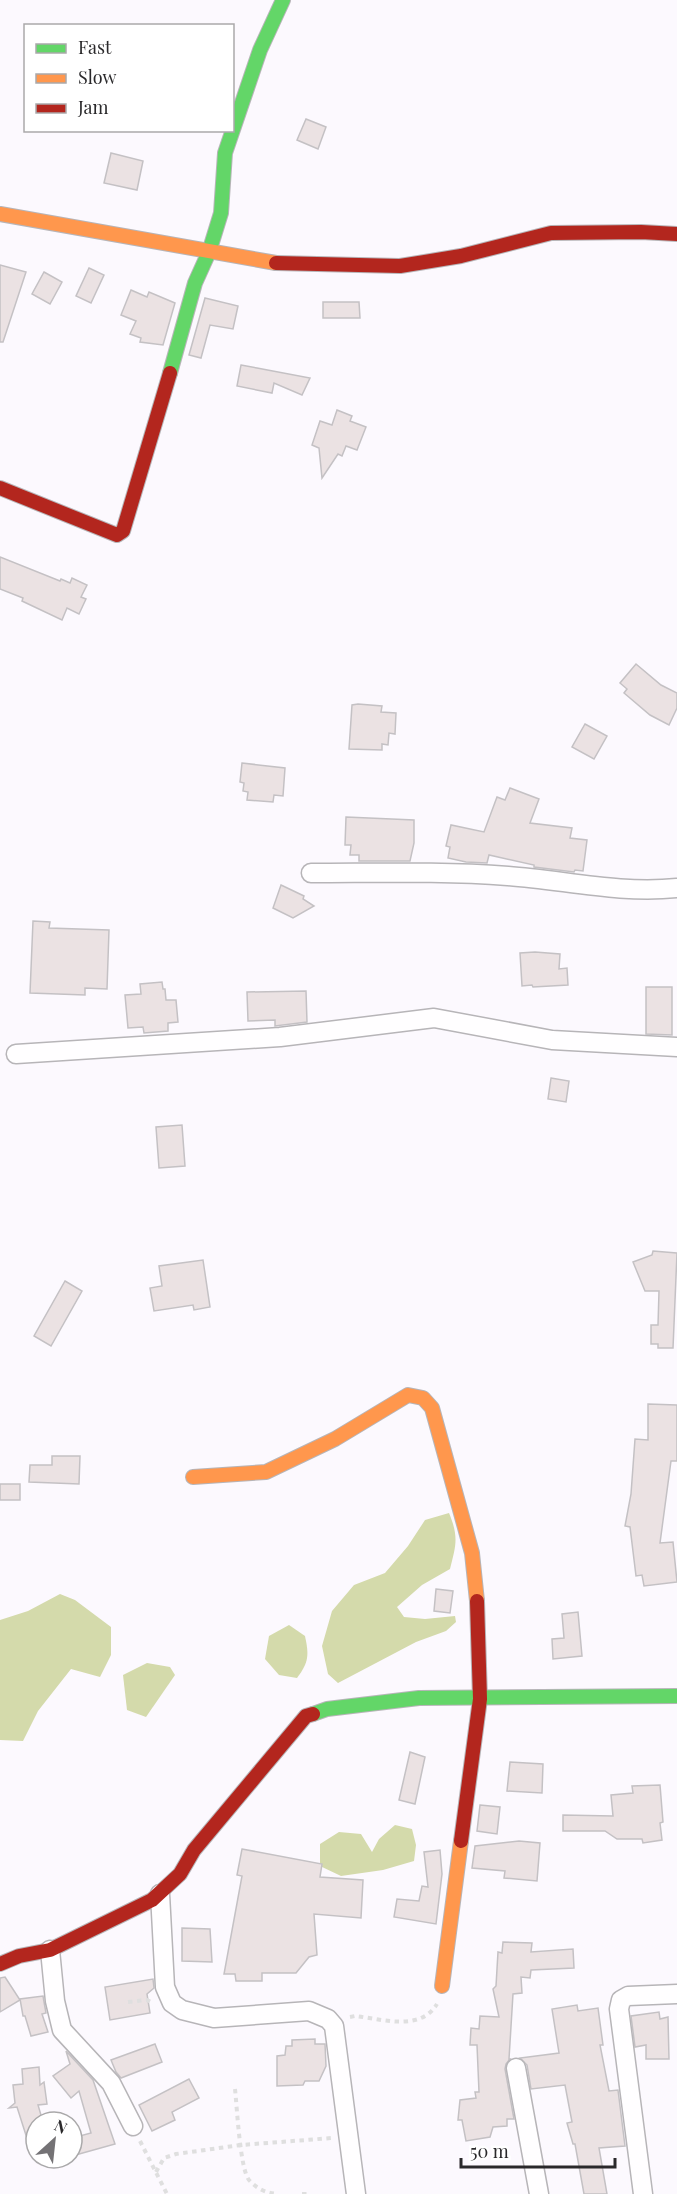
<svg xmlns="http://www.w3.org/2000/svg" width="677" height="2194" viewBox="0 0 677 2194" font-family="'Playfair Display',serif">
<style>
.forest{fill:#d4daab}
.building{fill:#ebe2e3;stroke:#c4c1c4;stroke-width:1.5}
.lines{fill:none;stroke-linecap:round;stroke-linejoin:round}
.street-casing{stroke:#b7b5b8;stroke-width:21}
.fast-casing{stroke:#b7b5b8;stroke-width:16}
.slow-casing{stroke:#b7b5b8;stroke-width:16}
.jam-casing{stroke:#b7b5b8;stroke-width:16}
.path{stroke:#dfdfdf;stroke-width:4;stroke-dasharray:4.5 4.5;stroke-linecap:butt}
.street{stroke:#fffeff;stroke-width:18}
.fast{stroke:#63d668;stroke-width:14}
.slow{stroke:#ff974d;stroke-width:14}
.jam{stroke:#b3261e;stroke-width:14}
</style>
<rect width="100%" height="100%" fill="#fcf9fe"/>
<g class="forest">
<path d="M449,1513c10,24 7,32 1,56l-28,16 -25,22 7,10 21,2 30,-3 1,6 -10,9 -30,11 -78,41 -10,-9 -6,-28 10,-35 22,-26 31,-12 23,-27 17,-26z"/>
<path d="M60,1594l15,6 36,27v28l-11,22 -29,-8 -33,42 -15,30 -23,-1v-120l28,-9z"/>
<path d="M289,1625l16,11c4,19 4,26 -8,42l-18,-3 -14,-16 4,-23z"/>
<path d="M147,1663l23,4 5,8 -29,42 -19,-7 -4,-35z"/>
<path d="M395,1825l17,4 4,16 -2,16 -31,9 -42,6 -21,-10v-22l19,-12 22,2 11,18 7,-13z"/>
</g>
<g class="building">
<path d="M306,119l20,8 -8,22 -21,-9z"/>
<path d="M111,153l32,8 -6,29 -33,-7z"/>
<path d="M0,265l26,7 -23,70h-3z"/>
<path d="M89,268l15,7 -13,28 -15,-7z"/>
<path d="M44,272l18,10 -12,22 -18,-10z"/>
<path d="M131,290l16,7 2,-5 26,11 -12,42 -23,-3 1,-4 -11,-4 6,-13 -15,-6z"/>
<path d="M205,298l33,8 -5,23 -23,-4 -9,33 -12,-3z"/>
<path d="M323,302h36l1,16h-37z"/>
<path d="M241,365l16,3 53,10 -8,17 -28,-12 -2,10 -35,-7z"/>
<path d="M337,410l15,6 -2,5 16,6 -9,23 -11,-4 -4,10 -4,-2 -16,24 -3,-30 -7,-3 8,-24 12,4z"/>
<path d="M0,557l60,24 1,-2 9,4 2,-5 15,7 -6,12 5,2 -7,15 -12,-6 -5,12 -40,-19 1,-3 -23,-9z"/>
<path d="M636,664l25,21 16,8v15l-8,17 -19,-10 -26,-22 3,-4 -7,-6z"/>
<path d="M358,704l24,2 -1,6 15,1 -1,21 -6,-1 -1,12 -6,-1v6l-33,-1 3,-44z"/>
<path d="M585,724l22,12 -13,23 -22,-12z"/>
<path d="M242,763l43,5 -2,28 -9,-1 -1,7 -26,-2 1,-8 -5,-1 1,-8 -4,-1z"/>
<path d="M510,788l29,11 -9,24 42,5 -2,10 17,2 -4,31 -8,-1 -1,2 -40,-5v-2l-45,-10 -2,8 -21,-1 -18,-4 2,-11 -4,-1 5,-21 33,7 13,-35 8,3z"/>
<path d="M346,817l68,3v23l-4,18h-51v-6h-9l1,-10h-6z"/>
<path d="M281,885l23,11 -1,3 11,7 -21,12 -20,-10z"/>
<path d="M33,921l17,1 -1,6 60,2 -2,59 -22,-1v7l-55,-2z"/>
<path d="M535,952l25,2 -1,15 8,-1 1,17 -35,2 -1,-2 -10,1 -2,-33z"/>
<path d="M162,982l1,7h2l1,11h10l2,22 -10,1v8l-24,2 -1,-6 -15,1 -3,-33 16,-1 -1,-10z"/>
<path d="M646,987h26v48l-26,-1z"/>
<path d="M306,991l1,31 -32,4v-6l-27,1 -1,-29z"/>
<path d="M551,1078l18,3 -3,21 -18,-3z"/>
<path d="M182,1125l3,41 -26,2 -3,-41z"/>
<path d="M653,1251l24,2 -4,95h-15v-4h-7v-19h7l1,-34h-14l-12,-29 19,-7z"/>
<path d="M203,1260l7,47 -16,3 -1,-5 -39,6 -4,-23 12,-2 -3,-20z"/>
<path d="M65,1281l17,10 -31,55 -17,-10z"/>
<path d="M648,1404l29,1v56h-6l-11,82 13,-1 4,40 -33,4 -2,-11 -6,1 -6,-49 -5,-1 6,-32 4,-55 13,1z"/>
<path d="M52,1456h28l-1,28 -50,-2 1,-17h22z"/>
<rect x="0" y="1484" width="20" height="16"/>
<path d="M436,1589l17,2 -3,22 -16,-2z"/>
<path d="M578,1612l4,44 -29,3 -1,-20 12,-1 -2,-24z"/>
<path d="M410,1752l15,5 -10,47 -16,-4z"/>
<path d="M510,1762l33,2 -1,29 -35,-2z"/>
<path d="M660,1785l3,37 -3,1 2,17 -19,3 -1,-4h-25l-12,-8h-42v-16l50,1 -2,-21 22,-2 -1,-7z"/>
<path d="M480,1805l20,2 -3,27 -20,-3z"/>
<path d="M519,1841l21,2 -3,38 -33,-3 1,-7 -33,-3 3,-22z"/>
<path d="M242,1849l80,15 -2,13 43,3 -2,38 -47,-4 3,41 -8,2 -13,16h-34v8h-26l-1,-7h-11l18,-98 -5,-1z"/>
<path d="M440,1850l2,24 -6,50 -42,-7 3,-18 22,2 3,-15 6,1 -4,-35z"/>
<path d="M182,1928l28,1 2,33 -30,-1z"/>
<path d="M503,1942l29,1 -1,9 42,-3 1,19 -43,2 -1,8 -9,-1 1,16 -9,1 -4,65h1l-4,5 -1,5 9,50h-7v7l-14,1 -3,10 -24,4 -4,-21h-4l2,-20 16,-2 -1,-6h4l-2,-47h-7l1,-17 8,1 1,-13 19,1 -6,-28 3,-3 2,-34 4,1z"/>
<path d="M5,1977l15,23 -20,12v-34z"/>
<path d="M153,1979l1,9 -7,6 3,19 -40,7 -5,-33z"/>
<path d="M43,1996l3,17 -4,1 6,18 -17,4 -6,-20h-2l-3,-17z"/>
<path d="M577,2005l1,6 20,-3 5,37h-3l9,46 9,-1 7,56 -26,2 8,46h-23l-9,-50h-2l-6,-21 5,-1 -7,-37 -34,4 -4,-24 -7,-7 39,-5 -7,-44z"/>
<path d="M659,2012l1,7 8,-2 1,42h-23v-14l-11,2 -4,-31z"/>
<path d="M315,2039v5h10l1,22 -7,15h-14l-2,4 -26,1v-30l8,-1 1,-9h6v-6z"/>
<path d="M155,2044l7,18 -41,16 -5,-6 -5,-12z"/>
<path d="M66,2051l27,29 22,64 -43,12v-18l19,-5 -12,-42 -8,7 -18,-22 17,-12z"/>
<path d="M39,2067l1,18 4,-3 3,22 -9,1 5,17h-7v31l-4,1 -15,-47 -8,1 6,-5 -2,-18 10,-1 -1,-15z"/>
<path d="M189,2079l10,19 -27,14 3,8 -23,11 -13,-26z"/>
</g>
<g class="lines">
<g class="street-casing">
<g id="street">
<path d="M311,873c65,0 131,-2 197,3 56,4 112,18 169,12"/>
<path d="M16,1054l264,-17 154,-19 118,22 125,7"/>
<path d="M160,1894l5,93 7,16 10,7 32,8 95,-7 19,8 6,7 22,168"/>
<path d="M50,1950l5,51 7,29 49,53 22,43"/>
<path d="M516,2068l23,126"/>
<path d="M643,2194l-24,-185 2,-9 7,-4 49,-2"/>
</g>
</g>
<g class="fast-casing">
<g id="fast">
<path d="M170,373l25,-90 14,-31 12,-39 4,-60 35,-103 23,-50"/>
<path d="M313,1714l14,-5 92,-11 258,-2"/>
</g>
</g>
<g class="slow-casing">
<g id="slow">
<path d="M0,214l276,49"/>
<path d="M193,1477l73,-5 69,-33 73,-44 15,3 9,10 40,145 5,48"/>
<path d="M442,1986l19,-145"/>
</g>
</g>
<g class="jam-casing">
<g id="jam">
<path d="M276,263l124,3 61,-10 90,-23 90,-1 36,2"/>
<path d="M0,488l117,47 6,-4 47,-158"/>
<path d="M461,1841l19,-142 -3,-98"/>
<path d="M0,1964l19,-8 31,-6 102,-50 28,-26 14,-24 112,-134 7,-2"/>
</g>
</g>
<g class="path">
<path d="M128,2002l19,-2 4,2"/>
<path d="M350,2017l5,-1c27,3 65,16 82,-12"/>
<path d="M235,2089c2,18 5,80 14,91 8,9 17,13 29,14"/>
<path d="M140,2141l27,53"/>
<path d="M156,2172l8,-14 12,-4 65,-9 91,-7"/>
<path d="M302,2194h5"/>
</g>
<use href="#street" class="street"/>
<use href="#fast" class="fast"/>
<use href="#slow" class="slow"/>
<use href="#jam" class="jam"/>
</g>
<rect x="24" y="24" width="210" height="108" fill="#ffffff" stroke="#aaa9aa" stroke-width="1.5"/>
<rect x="36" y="44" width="30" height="9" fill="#63d668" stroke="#aaa9aa" stroke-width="1.5"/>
<text x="78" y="54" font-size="18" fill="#2a292b">Fast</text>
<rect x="36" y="74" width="30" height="9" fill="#ff974d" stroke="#aaa9aa" stroke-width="1.5"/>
<text x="78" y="84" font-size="18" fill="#2a292b">Slow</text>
<rect x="36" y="104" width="30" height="9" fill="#b3261e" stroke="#aaa9aa" stroke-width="1.5"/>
<text x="78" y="114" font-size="18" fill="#2a292b">Jam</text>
<g transform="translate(54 2140) rotate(27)"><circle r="28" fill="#ffffff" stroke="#aaa9aa" stroke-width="1.5"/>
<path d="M0-4.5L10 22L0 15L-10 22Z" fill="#747275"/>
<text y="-9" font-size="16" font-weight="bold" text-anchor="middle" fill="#2a292b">N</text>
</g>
<path d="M461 2158v9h154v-9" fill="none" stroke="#2a292b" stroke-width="3"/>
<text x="470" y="2158" font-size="18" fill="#2a292b" stroke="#ffffff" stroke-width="4.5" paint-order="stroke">50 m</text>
</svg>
